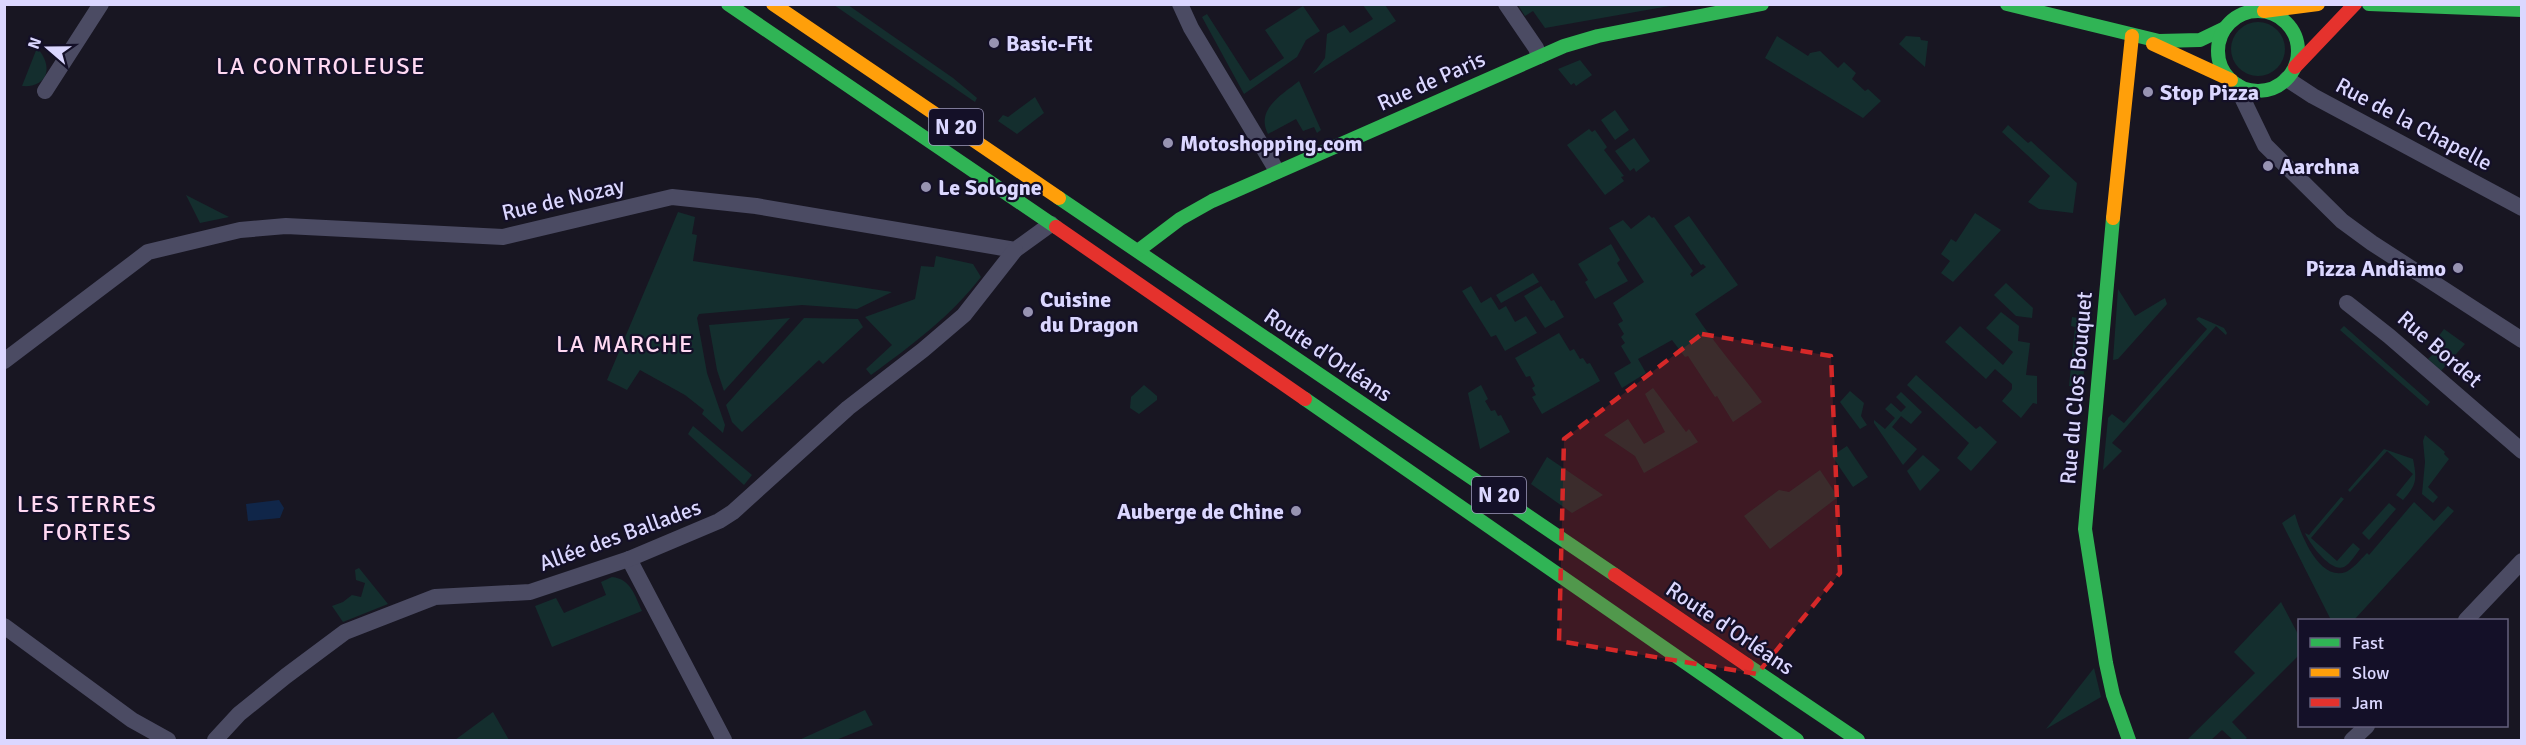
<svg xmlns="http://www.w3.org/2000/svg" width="2526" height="745" viewBox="0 0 2526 745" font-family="Signika,sans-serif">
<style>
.green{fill:#142e2e}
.water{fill:#102649}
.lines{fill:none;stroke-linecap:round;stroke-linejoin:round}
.street{stroke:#4b4b63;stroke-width:16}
.fast{stroke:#30b455;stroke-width:14}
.slow{stroke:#ff9f0a;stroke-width:14}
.jam{stroke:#e5322d;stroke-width:14}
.marked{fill:#d62828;fill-opacity:0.2;stroke:#d62828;stroke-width:4.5;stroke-dasharray:12 8;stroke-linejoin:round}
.poi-dot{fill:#9793b2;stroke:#141028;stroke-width:2}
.labels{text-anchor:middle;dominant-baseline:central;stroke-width:4.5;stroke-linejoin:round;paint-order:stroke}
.shield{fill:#141028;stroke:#9f9bbe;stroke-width:1.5}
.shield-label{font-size:21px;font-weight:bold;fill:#dbd7ff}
.poi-label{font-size:22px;font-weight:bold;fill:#dbd7ff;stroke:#141028;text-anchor:start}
.street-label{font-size:22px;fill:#dbd7ff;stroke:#141028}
.neighbourhood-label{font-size:24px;letter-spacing:1.5px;fill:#ffd9f2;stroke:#141028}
</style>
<rect width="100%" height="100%" fill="#181622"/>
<g class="green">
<path d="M834,5h14l105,73 24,20 -2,4z"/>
<path d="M1363,5h22l11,16 -83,53 12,-16 2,-24 17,-9 6,8 23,-14z"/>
<path d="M1518,5h157l-130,23 -12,-17 -8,5z"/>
<path d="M1303,6l17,25 -14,9 -9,17 -53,37 -42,-77 5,-3 43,67 34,-23 -19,-28z"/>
<circle cx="2258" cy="49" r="27"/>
<path d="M1777,36l31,20 2,-3 10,-2 18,17 6,-6 12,11 -4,6 13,12 3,-2 13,12 -18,17 -98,-60z"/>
<path d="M1906,36l14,1 1,3 7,1 -3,26 -26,-23z"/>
<path d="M37,48c17,18 11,40 -15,38z"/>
<path d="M1580,60l12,15 -16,11 -2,-3 -3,2 -13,-16z"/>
<path d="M1299,81l22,49 -4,3 -3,-6 -11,4 -7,-12 -28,15c-13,-25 15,-40 31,-53z"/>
<path d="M1035,97l9,16 -27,21 -19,-13 5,-6 5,2z"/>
<path d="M1615,110l14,20 -14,10 -14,-20z"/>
<path d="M2008,125l20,18 3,-2 46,42 -4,30 -34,-4 -11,-7 22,-26 -48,-44z"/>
<path d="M1589,129l3,3 3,-2 12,17 -3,3 20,26 -3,1 3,4 -19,14 -38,-50z"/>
<path d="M1634,138l16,23 -14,11 -2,-4 -4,3 -15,-20z"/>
<path d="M186,195l43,22 -29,6z"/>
<path d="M678,212l17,5 -3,17 5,1 -4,26 199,31 -35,17 -55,-4 -103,9 -2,4 10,55 18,52 -2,8 -21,-19 2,-4 -19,-15 -45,-25 -13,20 -20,-10z"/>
<path d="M1975,213l26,17 -48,52 -12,-9 9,-12 -9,-7 10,-15 5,3z"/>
<path d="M1649,215l3,3 2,-1 39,54 -3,3 2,3 14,-10 -3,-3 -2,1 -27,-39 15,-10 49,69 -43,29c20,31 45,58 67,88l-29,20 -16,-26 -2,1 -27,-41 -3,1 -13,-17 -34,19 8,14 -24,15 -8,-15 17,-10 -10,-17 4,-3 -4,-6 3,-3 -6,-10 5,-3 -10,-18 31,-21 -35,-54 14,-8 8,9z"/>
<path d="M1611,244l9,16 -3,3 11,18 -33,18 -10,-17 3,-2 -10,-16z"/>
<path d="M936,256l37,8 8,13c-31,40 -69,68 -110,98l-5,-6 26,-24 -27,-28 50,-18 6,-33 13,1z"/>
<path d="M1533,273l6,9 -38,21 -5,-8z"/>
<path d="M2006,283l27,25 -1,10 -16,-2 -22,-21z"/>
<path d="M1471,286l10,17 10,-6 8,13 7,-4 9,16 11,-6 11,17 -32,18 -9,-16 -5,2 -29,-46z"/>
<path d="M1541,286l10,15 3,-1 10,17 -19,11 -21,-32z"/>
<path d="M2118,289l17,27 30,-18 2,6 -49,55 -5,1z"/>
<path d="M2001,312l18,14 -1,15 12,2 -4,32 11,1v28l-4,-1 -12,15 -19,-17 10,-12v-5l-17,-15 -9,10 -41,-37 15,-16 43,39 10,-13 -27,-24z"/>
<path d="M2072,317l18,3 -8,68 -13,-2 6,-59 -4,-1z"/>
<path d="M2199,317l25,11 3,5 -1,2 -10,-9 -104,117 10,8 -19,19 5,-52 4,-4 12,9 83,-94 -11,-10z"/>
<path d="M790,318l-66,73 -7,-21 -8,-45z"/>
<path d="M804,318l54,1 5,8 -40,37 -4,-4 -77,72 -10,-10 -6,-17z"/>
<path d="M2344,326l86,76 -3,4 -87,-76z"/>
<path d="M2444,329l21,15 -24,27 -13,-12 17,-16 -7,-6z"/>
<path d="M1559,333l11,18 4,-2 6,10 3,-1 4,6 3,-1 10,18 -58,33 -10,-17 4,-2 -4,-7 3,-2 -5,-10 -4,1 -11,-19z"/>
<path d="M1916,375l60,54 4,-3 17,16 -26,29 -14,-13 12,-15 -62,-58z"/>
<path d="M1144,385l13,11v4l-18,14 -9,-6 1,-11z"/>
<path d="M1481,385l7,14 -3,2 6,10 4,-1 3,6 3,-1 9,17 -30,17 -12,-56z"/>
<path d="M1653,388l33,44 3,-3 9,13 -54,31 -9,-17 -31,-21 24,-16 16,25 21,-12 -20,-38z"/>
<path d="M1850,391l14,12 -3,13 6,9 -7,4 -20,-27z"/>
<path d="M1901,392l21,20 -11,12 -10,-8 -9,11 25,22 -14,16 -29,-42v-3l11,9 10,-11 -10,-9 6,-6 10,9 5,-5 -10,-10z"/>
<path d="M693,426l59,49 -8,10 -56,-51z"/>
<path d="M2425,435l20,17 -1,2 5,5 -21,28 10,10 -5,6 -11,-9 3,-32 -2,-21z"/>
<path d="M1847,446l21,31 -15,10 -21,-31z"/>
<path d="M2384,449l29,10c4,20 4,26 -10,41l-7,-5 17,-21 -26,-23 -37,41 -2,-2z"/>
<path d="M1923,455l17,15 -20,21 -13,-20z"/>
<path d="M1547,457l56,38 -31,18 -41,-29z"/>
<path d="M1820,470l18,27 -68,52 -26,-33 35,-26 10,2z"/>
<path d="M2341,497l3,2 -33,39 26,23 16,-18 7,6c-4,5 -10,15 -16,18 -13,6 -35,-24 -39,-34l4,2z"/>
<path d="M2414,502l20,19 14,-15 6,5 -100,109h-23l-49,-97 13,-9c5,19 24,68 51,58 8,-4 14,-12 21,-19l2,2z"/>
<path d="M2389,503l7,6 -27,31 -7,-7z"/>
<path d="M359,568l29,36 -45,18 -11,-16 11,-4 9,-7 9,2 4,-14 -9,-3 -1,-10z"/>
<path d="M612,577c19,2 23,19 30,34l-90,36 -17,-41 21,-8 8,15 42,-18 -5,-13z"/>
<path d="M2281,602l18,34v19l-67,67 15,16 -3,2h-11l-11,-10 -11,10h-24l68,-67 -21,-21z"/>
<path d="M2094,668l7,29 -55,32z"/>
<path d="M865,710l8,15 -37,15h-37z"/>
<path d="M493,712l16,28h-54z"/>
</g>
<path class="water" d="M279,500l5,8 -4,10 -32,3 -2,-17z"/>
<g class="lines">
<g class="street">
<path d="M1180,4l11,24 86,143"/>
<path d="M1506,4l30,44 3,8"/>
<path d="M2287,79l26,17 209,112"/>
<path d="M2236,85l29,60 77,76 30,22 150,97"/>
<path d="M45,91l56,-87"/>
<path d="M2347,303l42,33 133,115"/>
<path d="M4,361l144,-109 92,-22 46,-4 217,11 169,-40 84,9 259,44 36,-26"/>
<path d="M629,559l95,181"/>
<path d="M2466,620l56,-59"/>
<path d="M4,626l128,94 36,20"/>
<path d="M215,740l24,-26 47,-38 59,-44 90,-35 95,-5 99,-33 90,-38 14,-9 115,-104 75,-58 41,-35 51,-65"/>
<path d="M2352,740l15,-14"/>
</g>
<g class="fast">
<path d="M728,4l328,223"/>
<path d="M2007,4l152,37 41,-1 25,-12"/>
<path d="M2369,4l153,6"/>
<circle cx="2258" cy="51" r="40"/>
<path d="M1059,198l556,377"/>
<path d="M2113,218l-28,311 21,134 7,32 16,45"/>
<path d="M1139,250l41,-31 32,-18 352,-155 34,-10 164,-32"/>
<path d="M1305,399l492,341"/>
<path d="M1747,665l111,75"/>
</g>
<g class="slow">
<path d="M773,4l286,194"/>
<path d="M2264,11l54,-7"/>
<path d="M2153,44l78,36"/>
<path d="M2113,218l19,-182"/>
</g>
<g class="jam">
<path d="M2295,67l60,-63"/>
<path d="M1056,227l249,172"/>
<path d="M1615,575l132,90"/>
</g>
</g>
<path class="marked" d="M1702,334l129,22 9,217 -83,101 -198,-33 5,-202z"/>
<g class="poi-dot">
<circle cx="994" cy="43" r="6"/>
<circle cx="2148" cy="92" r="6"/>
<circle cx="1168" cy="143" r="6"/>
<circle cx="2268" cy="166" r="6"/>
<circle cx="926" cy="187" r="6"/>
<circle cx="2458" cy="268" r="6"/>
<circle cx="1028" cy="312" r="6"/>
<circle cx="1296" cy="511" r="6"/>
</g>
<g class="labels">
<g class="shield">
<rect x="929" y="109" width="54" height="36" rx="4.5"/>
<rect x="1472" y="477" width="54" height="36" rx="4.5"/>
</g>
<g class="shield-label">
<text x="956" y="127">N 20</text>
<text x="1499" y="495">N 20</text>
</g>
<g class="poi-label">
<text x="1006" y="43">Basic-Fit</text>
<text x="2160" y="92">Stop Pizza</text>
<text x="1180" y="143">Motoshopping.com</text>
<text x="2280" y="166">Aarchna</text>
<text x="938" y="187">Le Sologne</text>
<text x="2446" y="268" text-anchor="end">Pizza Andiamo</text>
<text x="1040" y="299">Cuisine<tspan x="1040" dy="25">du Dragon</tspan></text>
<text x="1284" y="511" text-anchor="end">Auberge de Chine</text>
</g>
<g class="street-label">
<text transform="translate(1431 81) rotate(-24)">Rue de Paris</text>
<text transform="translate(2414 124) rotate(28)">Rue de la Chapelle</text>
<text transform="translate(563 199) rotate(-13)">Rue de Nozay</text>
<text transform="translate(2440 349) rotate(41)">Rue Bordet</text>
<text transform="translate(1328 355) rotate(34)">Route d'Orléans</text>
<text transform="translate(2076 388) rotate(-85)">Rue du Clos Bouquet</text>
<text transform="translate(620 535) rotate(-20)">Allée des Ballades</text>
<text transform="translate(1730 628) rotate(34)">Route d'Orléans</text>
</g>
<g class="neighbourhood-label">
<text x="321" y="66">LA CONTROLEUSE</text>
<text x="625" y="344">LA MARCHE</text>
<text x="87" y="504">LES TERRES<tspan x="87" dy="28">FORTES</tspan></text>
</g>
</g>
<rect width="2526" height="745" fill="none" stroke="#dbd7ff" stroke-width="12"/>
<rect x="2298" y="619" width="210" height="108" fill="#141028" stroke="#64607e" stroke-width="1.5"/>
<rect x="2310" y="638" width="30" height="9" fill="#30b455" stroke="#64607e" stroke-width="1.5"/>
<text x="2352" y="649" font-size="18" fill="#dbd7ff">Fast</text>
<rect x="2310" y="668" width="30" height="9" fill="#ff9f0a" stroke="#64607e" stroke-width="1.5"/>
<text x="2352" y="679" font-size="18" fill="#dbd7ff">Slow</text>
<rect x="2310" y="698" width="30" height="9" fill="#e5322d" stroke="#64607e" stroke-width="1.5"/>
<text x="2352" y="709" font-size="18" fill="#dbd7ff">Jam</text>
<g transform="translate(48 48) rotate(290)" stroke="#141028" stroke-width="4.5" paint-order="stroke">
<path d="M0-4.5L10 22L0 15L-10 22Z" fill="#dbd7ff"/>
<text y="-9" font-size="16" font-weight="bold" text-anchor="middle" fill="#dbd7ff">N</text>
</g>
</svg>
